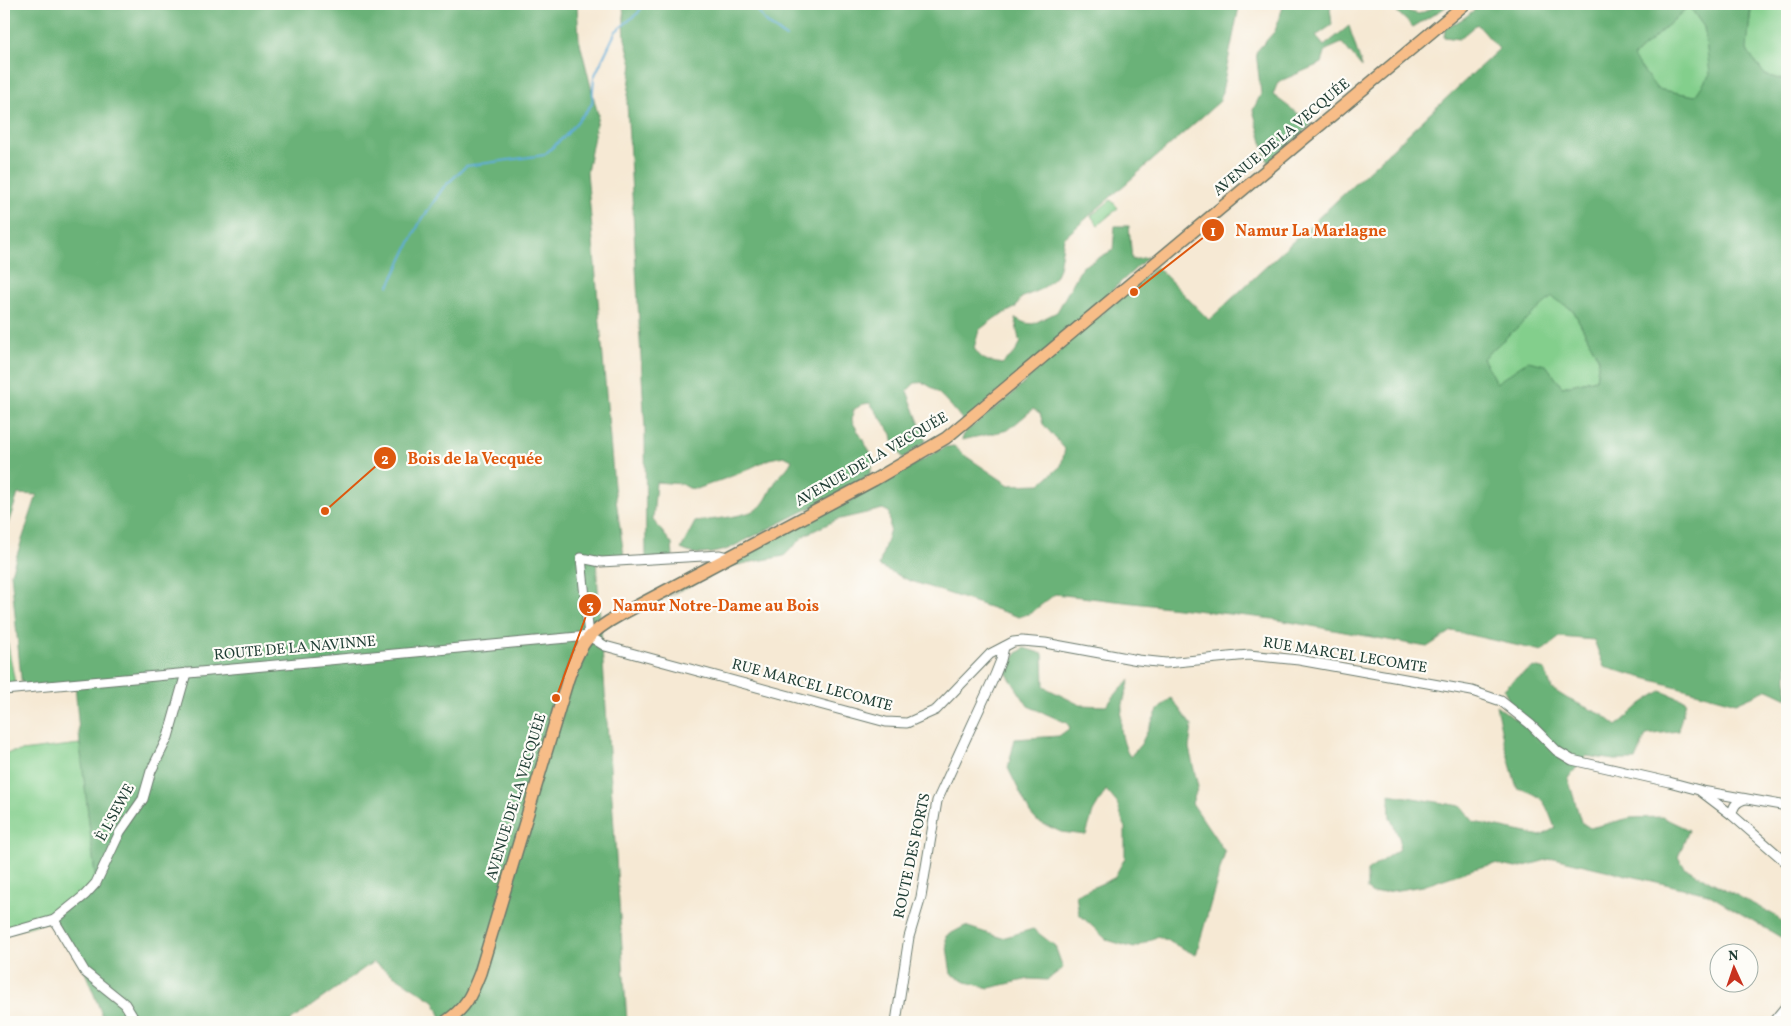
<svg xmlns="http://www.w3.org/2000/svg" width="1791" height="1026" viewBox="0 0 1791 1026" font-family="Vollkorn,serif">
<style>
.green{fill:#83cf8c;stroke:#518660}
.forest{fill:#6ab278;stroke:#447856;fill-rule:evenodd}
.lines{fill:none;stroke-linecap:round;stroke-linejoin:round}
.stream{stroke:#60add9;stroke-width:2}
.minor-casing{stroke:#6a796c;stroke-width:11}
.major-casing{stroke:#6a796c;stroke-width:14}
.minor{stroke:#fff;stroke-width:9}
.major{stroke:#f7bd88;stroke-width:11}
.labels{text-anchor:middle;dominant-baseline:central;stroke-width:4.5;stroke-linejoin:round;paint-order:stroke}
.street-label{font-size:15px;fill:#1f3d34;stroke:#fdfcf7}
.leader{fill:none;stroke:#de580e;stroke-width:2}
.callout-dot{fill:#de580e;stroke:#fdfcf7;stroke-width:2}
.mark-label{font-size:15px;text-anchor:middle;font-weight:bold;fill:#fff}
.callout-label{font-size:16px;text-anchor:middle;font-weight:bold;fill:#de580e;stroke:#fdfcf7;stroke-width:4.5;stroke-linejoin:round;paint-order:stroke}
</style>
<rect width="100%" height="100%" fill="#fdfcf7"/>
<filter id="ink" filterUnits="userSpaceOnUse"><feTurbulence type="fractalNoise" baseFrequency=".02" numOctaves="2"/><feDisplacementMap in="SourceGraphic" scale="10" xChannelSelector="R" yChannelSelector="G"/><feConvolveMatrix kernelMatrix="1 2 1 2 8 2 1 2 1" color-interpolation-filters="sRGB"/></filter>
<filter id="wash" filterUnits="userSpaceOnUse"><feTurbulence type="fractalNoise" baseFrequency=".0096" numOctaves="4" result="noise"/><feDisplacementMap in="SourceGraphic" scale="20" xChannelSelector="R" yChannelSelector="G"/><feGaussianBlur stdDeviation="1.12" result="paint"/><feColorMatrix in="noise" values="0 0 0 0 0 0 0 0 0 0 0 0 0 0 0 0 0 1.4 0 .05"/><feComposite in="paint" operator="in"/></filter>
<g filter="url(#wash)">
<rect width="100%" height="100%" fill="#f6e9d4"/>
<g class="green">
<path d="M1752,4h35v77l-22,-6 -19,-25z"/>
<path d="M1689,6l15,21 7,47 -16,22 -38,-7 -25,-31z"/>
<path d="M1111,200l7,8 -20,17 -7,-9z"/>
<path d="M1552,296l21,14 26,49 -3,20 -34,8 -16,-22 -50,18 -13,-25z"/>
<path d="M4,623l12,66 -12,1z"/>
<path d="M80,744l16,139 -42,37 -50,14v-181z"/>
</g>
<g class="forest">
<path d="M4,4h573l2,35 19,76 -11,57 27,314 10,70 -28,2 31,464h-184l-9,-21 -61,-39 -84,60h-184l-20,-50 -31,-52 42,-37 -16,-139 -5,-60 -53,4 -11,-115 26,-78 -19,-1 -11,33 -3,-1z"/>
<path d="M623,4h607l9,3 -19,94 -156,137 -5,30 -4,9 -12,11 -22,10 -6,10 -20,10 -16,12 -5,18c8,13 13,13 28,16l13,-11 6,-11 -2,-2 -4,-22 10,5 8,1 24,-12 25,-45 31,-17 2,-24h14l3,34 16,-3 -103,95 -81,70c-7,-10 -29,-36 -41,-39 -2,-1 -5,0 -8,0l-8,8 19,50 -23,17 -9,-13 -2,-11 -22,-31 -7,1 -10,6 -1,11 22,38 -5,17 -23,14 -118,59c-16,5 -32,8 -47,0l14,-27c16,-3 57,-5 67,-17 6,-7 9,-17 14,-24 5,-7 13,-13 16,-21l-8,-4 -15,3 -29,14 -43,16 -8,-1 -7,-4 -26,-2 -3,38 19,24 1,13 -27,4 -1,-131 -18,-327 5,-39 -7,-25z"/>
<path d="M1284,4h50l-4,4 2,17 -16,11 8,10 25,-20 13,41 -20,-24 -16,7 -4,13 -44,19 -5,13 39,29 -44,39 -15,-53 8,-16 -5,-42 19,-21z"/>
<path d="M1389,4h4l5,5 21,5 22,-10h10l-38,23z"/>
<path d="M1482,4h269l-4,46 18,25 22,6v617l-19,-9 -32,14 -132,-36 -10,-27 -34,-3 -18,14 -90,-20 -25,16 -154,-28 -218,-25 -24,19 -12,4 -111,-37 -29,-14 11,-37 -1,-17 -6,-3 -47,11 -31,15 -21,21 -53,10 -66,32 115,-65 67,-30 98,-56 9,-1 10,9 45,30 31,-1 21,-18 4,-17 -22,-25 -3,-11 -7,-4 -25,21 -46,10 2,-7 43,-34 55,-52 95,-80 52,53 290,-271 -22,-25 -18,15 -15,-2 1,-8 19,-11zM1689,6l15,21 6,47 -15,22 -38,-7 -24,-32zM1552,297l21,13 26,49 -3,20 -34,8 -16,-22 -18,-4 -32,22 -13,-25z"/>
<path d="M1024,648l19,6 1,33 36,18 26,1 15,-18 9,-8c-9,27 -15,50 0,77l11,-13 17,-34 13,-12 21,28 -3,22 9,39 -6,16 33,49 -29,103 -38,-19 -24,12 -27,-8 -28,-26 -3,-19 38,-17 11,-20v-30l-8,-25 -11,-13 -13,22 -7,23 -25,-3 -24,-11 -7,-8 -22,-45 7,-29 44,-3 11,-8 -3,-5 -39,-17 -23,-35 11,-17z"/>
<path d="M1534,667l11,3 7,19 16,10 35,16 14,11 24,-22 20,-13 25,10 -8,30 -32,4 -10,25h-22l-28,-4 -18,22 13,44 9,6 40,-10 32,-1 27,13 -11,27 7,11 89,47 13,12v14l-79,-47 -154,-36 -37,10 -23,-4 -21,5 -50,17 -50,8 -6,-4v-19l32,-22 1,-9 -10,-23 -1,-23 72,12 13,16 67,14 14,-8c-10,-25 -10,-33 -38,-40l-14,-49 -7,-34 20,15 -12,-31 13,-12z"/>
<path d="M965,926l37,12 31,-9 22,17 8,22 -16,12 -18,-1 -40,9 -23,-6 -15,-8 -5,-34v-4z"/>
</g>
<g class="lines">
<g class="stream">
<path d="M754,4c6,15 18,24 32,33"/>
<path d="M389,286l30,-62 24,-36 23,-22 78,-11 22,-20 26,-31 2,-27 22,-46 22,-18 6,-9"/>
</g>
</g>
</g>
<g filter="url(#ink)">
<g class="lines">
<g class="minor-casing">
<g id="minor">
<path d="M589,636l16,10 281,76 21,1 29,-13 54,-56 23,-12 9,-1 23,2 93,17 28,3 83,-8 50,5 173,31 29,10 29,23 27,27 15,9 97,22 30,8 33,25 55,48"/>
<path d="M589,636l-8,-78 20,4 119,-7 8,2"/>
<path d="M4,690l585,-54"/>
<path d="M1702,791l85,15"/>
<path d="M1732,815c1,-9 4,-13 13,-16"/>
<path d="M54,920l31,52 40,32 11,18"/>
<path d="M4,934l50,-14 31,-25 11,-12 24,-51 23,-33 8,-28 17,-34 18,-64"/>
<path d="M896,1022l13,-85 12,-40 16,-96 58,-126 6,-15 3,-13"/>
<path d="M1773,1022l14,-17"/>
</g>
</g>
<g class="major-casing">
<path id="major" d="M445,1022c21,-14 26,-26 35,-49l88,-294c12,-35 19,-46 52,-64l254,-135 72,-42 519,-434"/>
</g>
<use href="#minor" class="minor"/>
<use href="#major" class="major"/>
</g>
</g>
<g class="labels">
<g class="street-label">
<text transform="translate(1282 138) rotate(-40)">AVENUE DE LA VECQUÉE</text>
<text transform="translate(872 460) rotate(-30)">AVENUE DE LA VECQUÉE</text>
<text transform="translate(295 649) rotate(-5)">ROUTE DE LA NAVINNE</text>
<text transform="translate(1345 656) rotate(9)">RUE MARCEL LECOMTE</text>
<text transform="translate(812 686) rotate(15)">RUE MARCEL LECOMTE</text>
<text transform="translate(517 797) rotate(-73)">AVENUE DE LA VECQUÉE</text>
<text transform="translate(116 813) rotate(-61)">È L'SEWE</text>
<text transform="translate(913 856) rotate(-78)">ROUTE DES FORTS</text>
</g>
</g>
<path class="leader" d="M1134 292L1213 230M325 511L385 458M556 698L590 605"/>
<g class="callout-dot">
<circle cx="1134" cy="292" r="5"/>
<circle cx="325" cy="511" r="5"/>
<circle cx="556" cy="698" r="5"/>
<circle cx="1213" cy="230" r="12"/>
<circle cx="385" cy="458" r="12"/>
<circle cx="590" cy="605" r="12"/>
</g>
<g class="mark-label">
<text x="1213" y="236">1</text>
<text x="385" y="464">2</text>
<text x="590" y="610">3</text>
</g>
<g class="callout-label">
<text x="1311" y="236">Namur La Marlagne</text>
<text x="475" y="464">Bois de la Vecquée</text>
<text x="716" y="611">Namur Notre-Dame au Bois</text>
</g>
<rect width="1791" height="1026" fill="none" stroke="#fdfcf7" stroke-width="20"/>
<g transform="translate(1734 968) rotate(357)"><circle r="24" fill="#fdfcf7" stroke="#a4b0a9"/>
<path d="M0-4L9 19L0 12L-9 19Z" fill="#c8321e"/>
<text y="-8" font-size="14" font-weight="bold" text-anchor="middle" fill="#1f3d34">N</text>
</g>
</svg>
